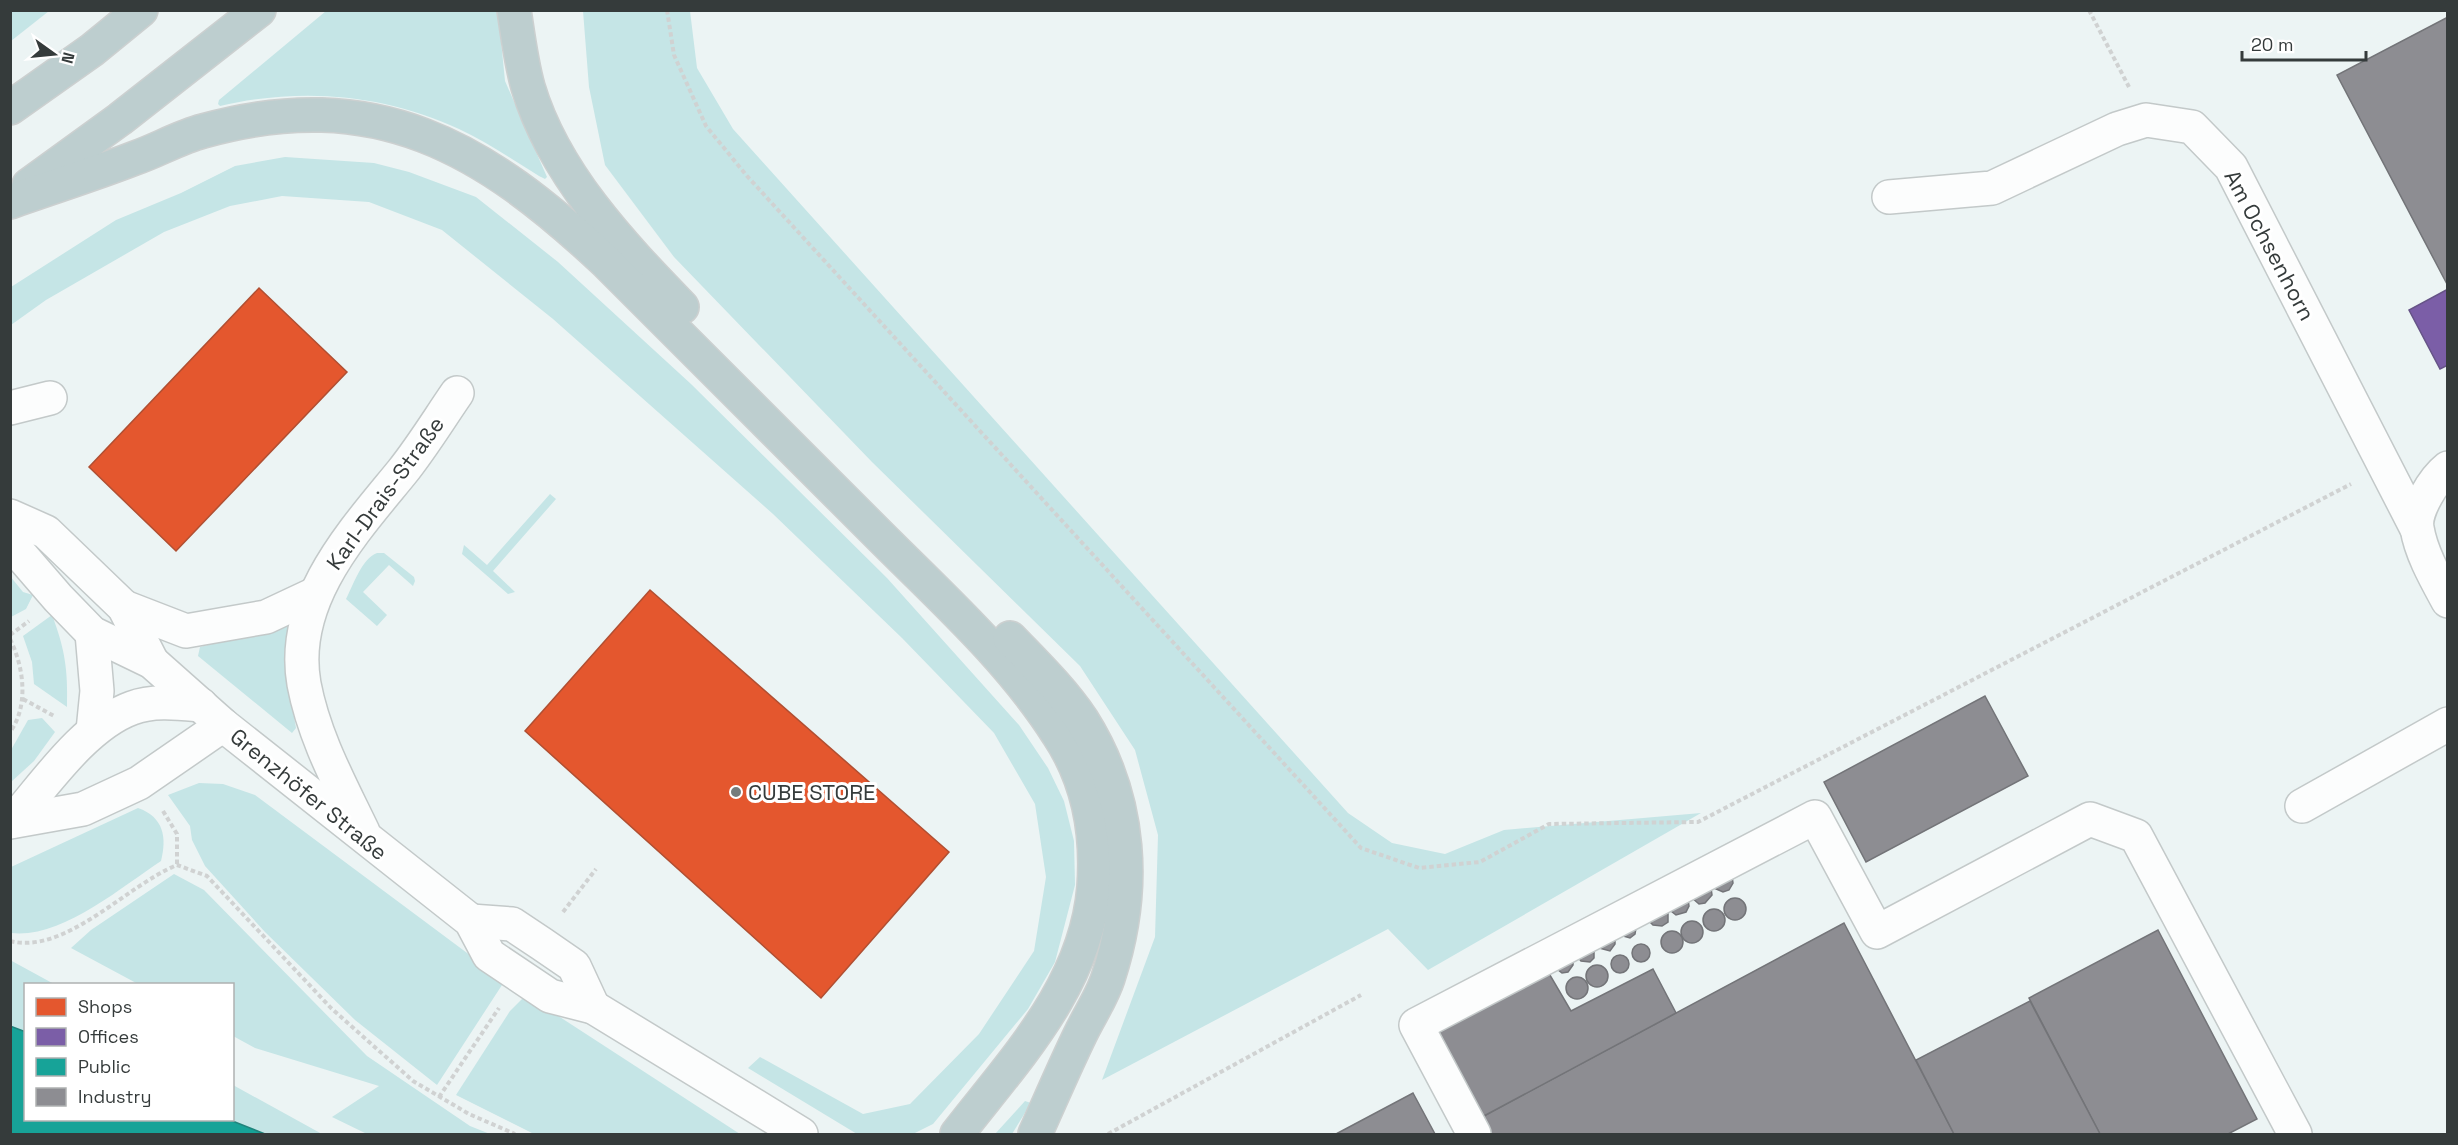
<svg xmlns="http://www.w3.org/2000/svg" width="2458" height="1145" viewBox="0 0 2458 1145" font-family="'Space Grotesk',sans-serif">
<style>
.green{fill:#c5e5e6}
.shops{fill:#e4572e;stroke:#b04f32;stroke-width:1.5}
.offices{fill:#7b5ea7;stroke:#665487;stroke-width:1.5}
.public{fill:#17a398;stroke:#20847c;stroke-width:1.5}
.industry{fill:#8d8d92;stroke:#737478;stroke-width:1.5}
.lines{fill:none;stroke-linecap:round;stroke-linejoin:round}
.minor-casing{stroke:#c3c9c9;stroke-width:36}
.highway-casing{stroke:#ccd0d0;stroke-width:36}
.path{stroke:#d0d2d2;stroke-width:4;stroke-dasharray:4.5 3;stroke-linecap:butt}
.minor{stroke:#fcfdfd;stroke-width:33}
.highway{stroke:#bdcecf;stroke-width:33}
.poi-dot{fill:#757c7c;stroke:#fff;stroke-width:2}
.labels{text-anchor:middle;dominant-baseline:central;stroke-width:6;stroke-linejoin:round;paint-order:stroke}
.street-label{font-size:22px;fill:#353b3b;stroke:#fff}
.poi-label{font-size:22px;fill:#353b3b;stroke:#fff;text-anchor:start}
</style>
<rect width="100%" height="100%" fill="#ecf4f4"/>
<g class="green">
<path d="M11,10h38v1l-38,30z"/>
<path d="M326,11h172l7,70 42,96 -2,2 -6,-3c-26,-16 -52,-34 -80,-47 -75,-35 -158,-42 -239,-23l-2,-2 1,-4z"/>
<path d="M583,11h107l7,57 36,61 615,684 44,30 53,11 59,-24 197,-17 -273,157 -40,-41 -286,151 53,-143 3,-102 -23,-85 -55,-84 -208,-204 -198,-205 -69,-92 -16,-78z"/>
<path d="M285,157l89,6 35,9 67,25 82,65 133,122 196,194 132,147 29,43 16,33 10,40 1,44 -20,77 -27,47 -95,115 -20,10h-56l-109,-66 12,-11 103,57 47,-10 69,-70 55,-83 12,-74 -11,-73 -41,-71 -92,-95 -129,-124 -220,-195 -111,-89 -73,-28 -87,-6 -52,10 -66,26 -118,68 -35,25v-38l105,-67 65,-27 54,-27z"/>
<path d="M550,494l6,5 -63,72 22,21 -7,2 -46,-40 2,-9 23,20z"/>
<path d="M377,553h7l30,24 1,4 -2,5 -24,-21 -26,27 24,23 -10,11 -31,-27c7,-13 16,-41 31,-46z"/>
<path d="M10,576l13,16 10,3 -7,14 -15,8z"/>
<path d="M52,615c13,34 16,55 15,92l-33,-23 -2,-22 -9,-26z"/>
<path d="M291,616l-4,61 9,51 -4,5 -94,-77 2,-9 63,-16z"/>
<path d="M42,718l13,14 -21,29 -23,21v-32l17,-30z"/>
<path d="M199,783l24,1 32,11 247,184v6l-65,100 -82,-65 -90,-88 -60,-66 -13,-26 -2,-14 -22,-31z"/>
<path d="M138,808c26,9 29,30 23,53 -41,27 -100,78 -150,72v-66z"/>
<path d="M174,874l30,16 163,166 103,70 20,8h-123l-35,-17 47,-31 -124,-38 -22,-12 -1,-52h-94l-67,-36 20,-18z"/>
<path d="M10,960l44,24h-28v136h206l1,-35 89,49h-311z"/>
<path d="M526,995l214,139h-206l-78,-39 54,-84z"/>
<path d="M1025,1101l6,2 -19,31h-17z"/>
</g>
<g class="shops">
<path d="M259,288l88,84 -171,179 -87,-84z"/>
<path d="M650,590l299,262 -128,146 -296,-267z"/>
</g>
<path class="offices" d="M2448,289v76l-8,4 -31,-59z"/>
<path class="public" d="M10,1026l16,6v88h204l35,14h-255z"/>
<g class="industry">
<path d="M2448,17v269l-111,-211z"/>
<path d="M1985,696l43,80 -162,86 -42,-80z"/>
<path d="M1732,876l1,7 -4,7 -6,2 -9,-4z"/>
<path d="M1711,888l1,7 -7,8 -6,1 -8,-7z"/>
<circle cx="1735" cy="909" r="11"/>
<path d="M1688,899l1,7 -3,6 -10,3 -5,-4 -3,-6z"/>
<circle cx="1714" cy="920" r="11"/>
<path d="M1668,911v11l-6,4 -9,-1 -5,-5z"/>
<circle cx="1692" cy="932" r="11"/>
<path d="M1844,923l110,211h-463l-9,-17z"/>
<path d="M1636,928l-1,6 -5,4 -10,-3z"/>
<path d="M2158,930l99,189 -29,15h-128l-71,-136z"/>
<circle cx="1672" cy="942" r="11"/>
<path d="M1615,938v6l-5,7 -11,-3z"/>
<circle cx="1641" cy="953" r="9"/>
<path d="M1594,949v9l-4,4 -9,-1 -4,-5z"/>
<circle cx="1620" cy="964" r="9"/>
<path d="M1573,960v5l-5,7 -6,1 -5,-4z"/>
<circle cx="1597" cy="976" r="11"/>
<path d="M1653,969l23,44 -194,104 -46,-88 111,-59 24,41z"/>
<circle cx="1577" cy="988" r="11"/>
<path d="M2030,1001l70,133h-146l-38,-74z"/>
<path d="M1413,1093l22,41h-99z"/>
</g>
<g class="lines">
<g class="minor-casing">
<g id="minor">
<path d="M1889,197l103,-9 125,-59 29,-9 46,7 39,40 185,360"/>
<path d="M10,408l40,-10"/>
<path d="M2448,468c-14,11 -34,43 -31,60 4,25 19,51 31,73"/>
<path d="M10,516l36,16 78,75 28,55"/>
<path d="M10,532l10,22 38,44 34,35 60,29 71,63 248,196 18,34 61,41 43,11 208,127"/>
<path d="M124,607l62,24 80,-14 49,-23"/>
<path d="M92,633l5,58 -4,40"/>
<path d="M2302,806l146,-82"/>
<path d="M13,821c32,-37 72,-96 119,-113 21,-8 46,-5 69,-3"/>
<path d="M10,822l73,-13 56,-26 84,-58"/>
<path d="M363,832c-23,-48 -49,-95 -59,-148 -15,-84 50,-153 98,-212 20,-25 37,-53 55,-79"/>
<path d="M471,921l41,3 30,20 32,22 19,41"/>
<path d="M1474,1134l-58,-109 399,-208 62,115 213,-113 46,17 159,298"/>
</g>
</g>
<g class="highway-casing">
<g id="highway">
<path d="M514,10c4,26 7,52 14,77 26,87 93,157 154,220"/>
<path d="M10,108l82,-58 49,-40"/>
<path d="M29,185l91,-66 139,-109"/>
<path d="M10,202c42,-15 84,-28 125,-44 23,-8 45,-21 68,-27 173,-48 281,16 404,132 91,91 183,183 274,274 62,62 130,123 177,197 30,45 40,99 36,153 -8,99 -79,172 -137,247"/>
<path d="M1010,638c25,26 52,52 72,82 50,79 55,170 26,258 -6,19 -19,38 -28,57 -16,33 -30,66 -45,99"/>
</g>
</g>
<g class="path">
<path d="M667,10l7,45 32,71 41,50 614,672 58,20 61,-6 69,-38 149,-2 653,-338"/>
<path d="M2089,10l40,77"/>
<path d="M10,635l19,-14"/>
<path d="M10,639c14,28 19,67 0,93"/>
<path d="M23,699l31,17"/>
<path d="M163,811l14,23v31"/>
<path d="M563,912l33,-43"/>
<path d="M10,941c56,14 117,-56 167,-76l30,11 124,132 82,73 56,33 46,20"/>
<path d="M439,1097l60,-89"/>
<path d="M1108,1134l253,-139"/>
</g>
<use href="#minor" class="minor"/>
<use href="#highway" class="highway"/>
</g>
<circle class="poi-dot" cx="736" cy="792" r="6"/>
<g class="labels">
<g class="street-label">
<text transform="translate(2270 245) rotate(62)">Am Ochsenhorn</text>
<text transform="translate(385 493) rotate(-54)">Karl-Drais-Straße</text>
<text transform="translate(309 794) rotate(39)">Grenzhöfer Straße</text>
</g>
<g class="poi-label">
<text x="748" y="792">CUBE STORE</text>
</g>
</g>
<rect width="2458" height="1145" fill="none" stroke="#353b3b" stroke-width="24"/>
<rect x="24" y="983" width="210" height="138" fill="#ffffff" stroke="#aeb1b1" stroke-width="1.5"/>
<rect x="36" y="998" width="30" height="18" fill="#e4572e" stroke="#aeb1b1" stroke-width="1.5"/>
<text x="78" y="1013" font-size="18" fill="#353b3b">Shops</text>
<rect x="36" y="1028" width="30" height="18" fill="#7b5ea7" stroke="#aeb1b1" stroke-width="1.5"/>
<text x="78" y="1043" font-size="18" fill="#353b3b">Offices</text>
<rect x="36" y="1058" width="30" height="18" fill="#17a398" stroke="#aeb1b1" stroke-width="1.5"/>
<text x="78" y="1073" font-size="18" fill="#353b3b">Public</text>
<rect x="36" y="1088" width="30" height="18" fill="#8d8d92" stroke="#aeb1b1" stroke-width="1.5"/>
<text x="78" y="1103" font-size="18" fill="#353b3b">Industry</text>
<g transform="translate(54 54) rotate(105)" stroke="#ffffff" stroke-width="4.5" paint-order="stroke">
<path d="M0-4.5L10 22L0 15L-10 22Z" fill="#353b3b"/>
<text y="-9" font-size="16" font-weight="bold" text-anchor="middle" fill="#353b3b">N</text>
</g>
<path d="M2242 51v9h124v-9" fill="none" stroke="#353b3b" stroke-width="3"/>
<text x="2251" y="51" font-size="18" fill="#353b3b" stroke="#ffffff" stroke-width="4.5" paint-order="stroke">20 m</text>
</svg>
